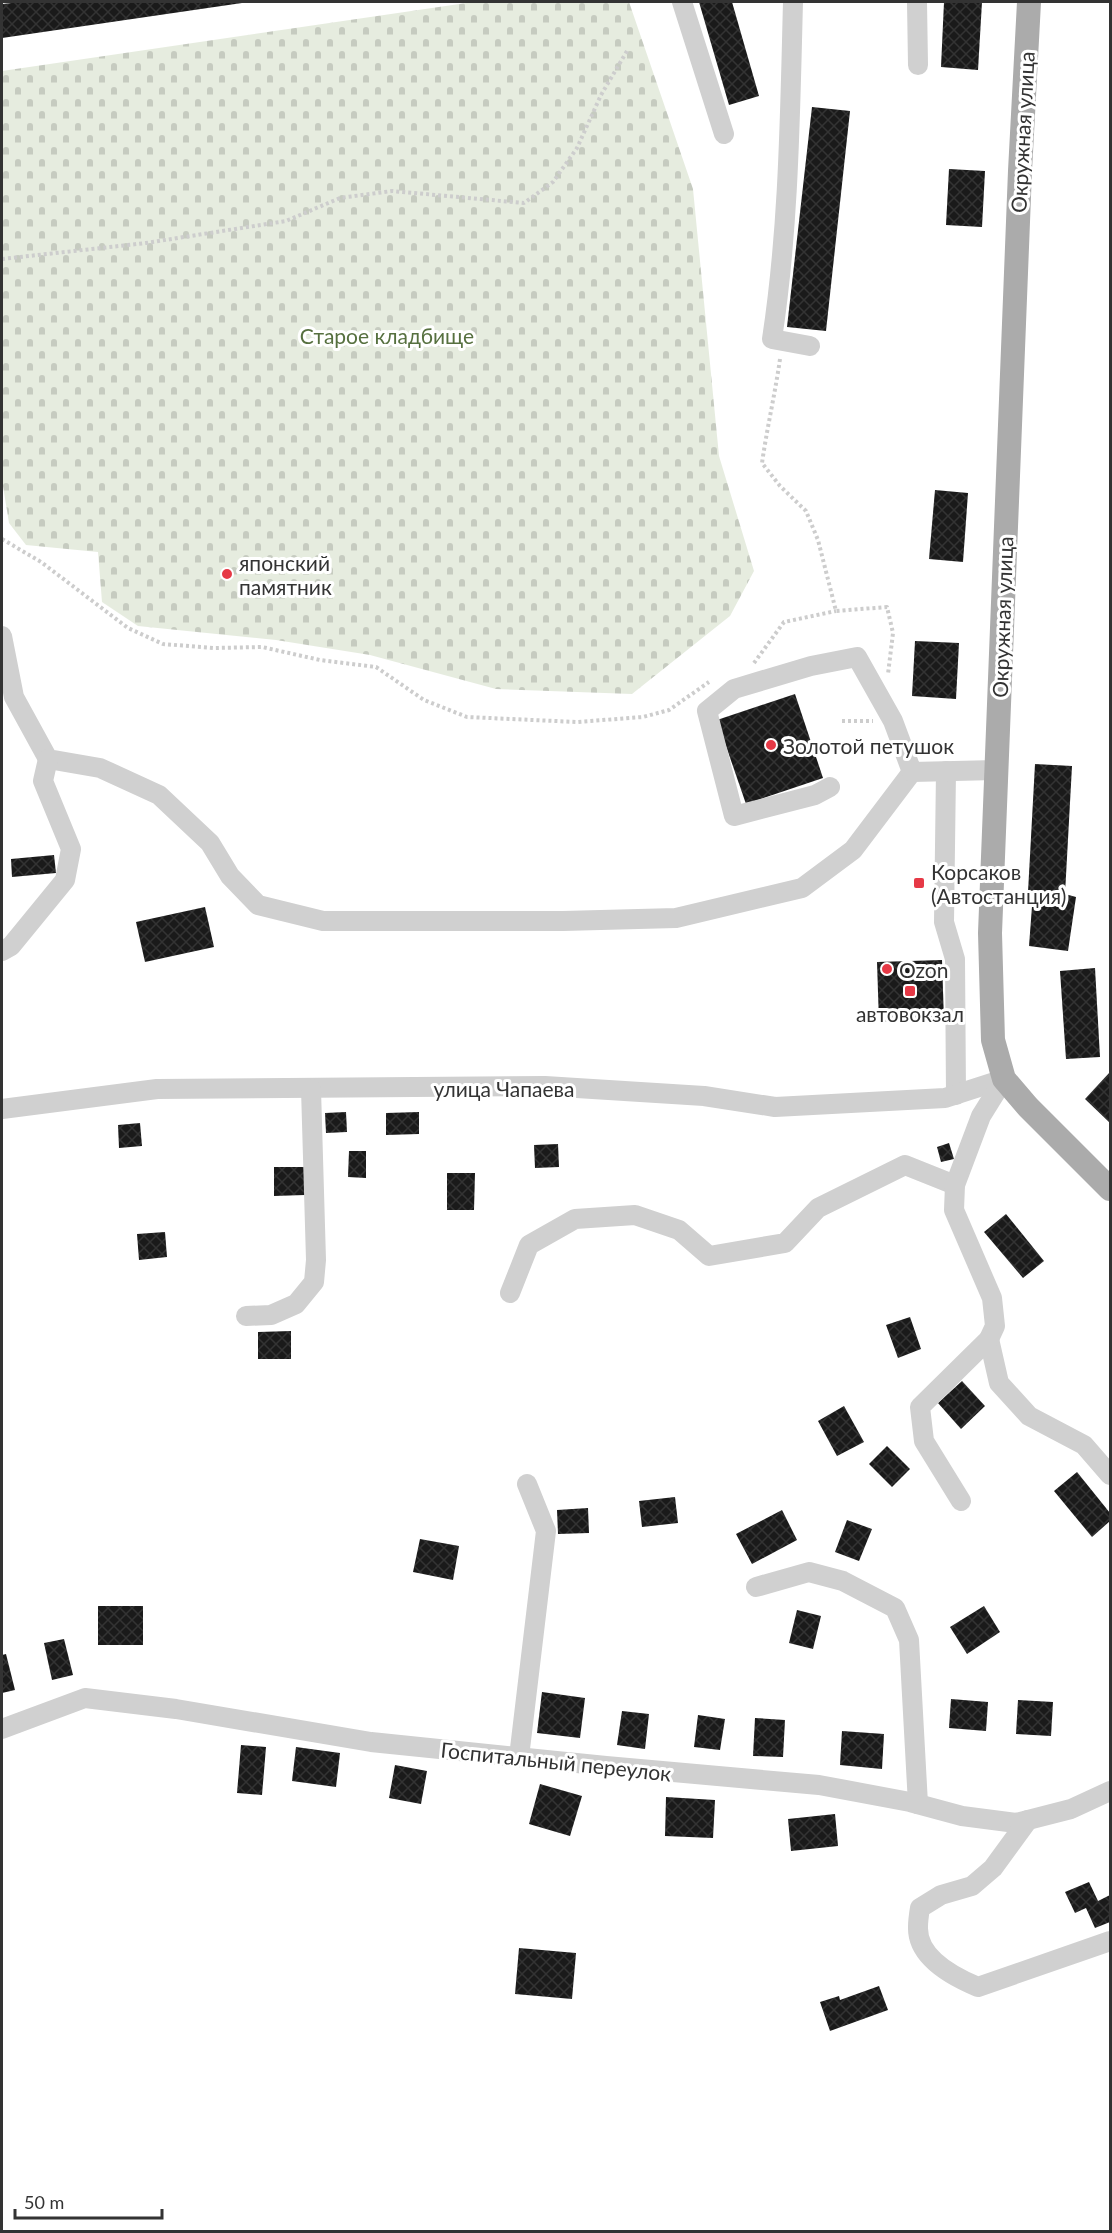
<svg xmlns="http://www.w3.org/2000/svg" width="1112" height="2233" viewBox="0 0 1112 2233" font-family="Lato,sans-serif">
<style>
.cemetery{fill:url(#cemetery-stones)}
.building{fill:url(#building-cross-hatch)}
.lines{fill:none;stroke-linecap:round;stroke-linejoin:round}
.path{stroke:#cdcdcd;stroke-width:4;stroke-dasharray:3 3;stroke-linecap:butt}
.minor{stroke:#d0d0d0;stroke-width:20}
.major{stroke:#ababab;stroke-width:24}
.poi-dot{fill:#e63946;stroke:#fff;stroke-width:2}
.labels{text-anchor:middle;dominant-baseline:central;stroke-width:6;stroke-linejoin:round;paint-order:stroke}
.street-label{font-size:21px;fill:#333;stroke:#fff}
.park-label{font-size:21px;fill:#56703f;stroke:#fff}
.poi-label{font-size:21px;fill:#333;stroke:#fff;text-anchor:start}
</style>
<defs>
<pattern id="cemetery-stones" width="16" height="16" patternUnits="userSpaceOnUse" patternTransform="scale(1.5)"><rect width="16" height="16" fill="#e6ecdf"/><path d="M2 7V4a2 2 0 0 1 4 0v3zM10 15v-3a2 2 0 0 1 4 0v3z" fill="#c6cbc0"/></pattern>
<pattern id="building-cross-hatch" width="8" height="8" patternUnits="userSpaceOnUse" patternTransform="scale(1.5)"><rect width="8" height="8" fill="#1a1a1a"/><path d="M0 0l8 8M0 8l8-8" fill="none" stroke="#333"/></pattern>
</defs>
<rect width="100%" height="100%" fill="#fff"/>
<path class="cemetery" d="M473,2h156l64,187 26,267 35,115 -24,45 -98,78 -136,-5 -126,-34 -94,-15 -138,-14 -36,-24 -4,-50 -72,-7 -17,-22 -7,-43v-409z"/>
<g class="building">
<path d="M21,2h221v1l-240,35v-34z"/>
<path d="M699,2h33l27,94 -30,9z"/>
<path d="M944,2h38l-4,68 -37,-3z"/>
<path d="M812,107l38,4 -24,220 -39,-4z"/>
<path d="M949,169l36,2 -3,56 -36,-2z"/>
<path d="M935,490l33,3 -5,69 -34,-3z"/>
<path d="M915,641l44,2 -3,56 -44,-3z"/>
<path d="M795,694l28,84 -77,26 -29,-84z"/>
<path d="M1035,764l37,2 -7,128 11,3 -8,54 -39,-5 4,-53 -5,-1z"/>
<path d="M54,855l2,18 -44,4 -1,-18z"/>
<path d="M205,907l9,40 -69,15 -9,-40z"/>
<path d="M942,960l2,60 -65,2 -2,-60z"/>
<path d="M1095,968l5,89 -34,2 -6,-88z"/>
<path d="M1110,1072v51l-25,-24z"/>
<path d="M346,1112l1,20 -21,1 -1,-20z"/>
<path d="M419,1112v22l-33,1v-22z"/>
<path d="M140,1123l2,23 -23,2 -1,-23z"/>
<path d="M949,1143l5,16 -13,3 -4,-15z"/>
<path d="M558,1144l1,23 -24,1 -1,-23z"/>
<path d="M349,1151h17v27l-18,-1z"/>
<path d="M274,1167h31v28l-31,1z"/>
<path d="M447,1173h28l-1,37h-27z"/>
<path d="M1006,1214l38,47 -21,17 -39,-46z"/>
<path d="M165,1232l2,25 -28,3 -2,-26z"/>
<path d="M910,1317l11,32 -23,9 -12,-33z"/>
<path d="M291,1331v28h-33v-27z"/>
<path d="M962,1381l23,25 -24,23 -23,-26z"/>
<path d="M844,1406l20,36 -27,14 -19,-35z"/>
<path d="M887,1446l23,23 -18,18 -23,-23z"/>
<path d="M1077,1472l33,41v8l-18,16 -38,-46z"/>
<path d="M675,1497l3,26 -36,4 -3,-26z"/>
<path d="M588,1508l1,25 -31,1 -1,-24z"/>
<path d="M782,1510l15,30 -45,24 -16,-30z"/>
<path d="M847,1520l25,9 -13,32 -24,-9z"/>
<path d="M420,1539l39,7 -6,34 -40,-8z"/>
<rect x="98" y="1606" width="45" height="39"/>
<path d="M984,1606l16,26 -33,22 -17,-27z"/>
<path d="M797,1610l24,6 -8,33 -24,-6z"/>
<path d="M64,1639l9,36 -21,5 -8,-37z"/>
<path d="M6,1654l9,36 -13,3v-38z"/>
<path d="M542,1692l43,6 -5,40 -43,-5z"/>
<path d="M951,1699l37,3 -2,29 -37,-3z"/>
<path d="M1018,1700l35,2 -2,34 -35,-2z"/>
<path d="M622,1711l27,3 -4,35 -28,-4z"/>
<path d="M698,1715l27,4 -5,31 -26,-3z"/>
<path d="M755,1718l30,2 -2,37 -30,-1z"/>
<path d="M842,1731l42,3 -2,35 -42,-4z"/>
<path d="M241,1745l25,2 -4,48 -25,-2z"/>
<path d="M296,1747l44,6 -4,34 -44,-6z"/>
<path d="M395,1765l32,6 -6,33 -32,-6z"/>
<path d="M540,1784l42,12 -12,40 -41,-12z"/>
<path d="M666,1797l49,3 -2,38 -48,-2z"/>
<path d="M835,1814l3,32 -47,5 -3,-32z"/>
<path d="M1089,1882l9,19 12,-6v27l-15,6 -9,-20 -11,5 -10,-21z"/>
<path d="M519,1948l57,5 -4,46 -57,-5z"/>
<path d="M879,1986l9,24 -58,21 -10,-29 19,-6 1,4z"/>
</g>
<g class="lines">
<g class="path">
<path d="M2,259l144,-16 140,-22 54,-23 52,-7 132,12 29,-21 24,-34 24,-53 26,-44"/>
<path d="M780,359c-5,35 -13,69 -18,104l18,23 26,25 12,29 18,71 51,-4 6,26 -5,41"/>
<path d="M2,539l39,23 87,66 35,16 50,4 49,-1 58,13 56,7 48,33 43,17 110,5 66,-5 26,-7 40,-28"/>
<path d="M754,663l30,-41 52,-11"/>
<path d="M842,721h31"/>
</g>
<g class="minor">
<path d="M682,2l42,132"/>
<path d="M793,2c-3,112 -4,226 -21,337l38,7"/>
<path d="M917,2l1,63"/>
<path d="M2,636l12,61 34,62 52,9 59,27 51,48 20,33 28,29 65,16h240l113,-3 126,-30 51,-38 59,-78"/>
<path d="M946,771l-2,151 11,37 1,136"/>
<path d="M830,787l-15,8 -81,21 -27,-105 27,-22 77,-23 46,-9 36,64 19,51 84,-2"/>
<path d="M2,951l9,-5 54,-66 6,-31 -28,-68 5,-22"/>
<path d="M2,1109l155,-20 388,-3 159,10 71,11 170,-9 59,-19"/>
<path d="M510,1293l19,-48 46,-26 60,-4 44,15 30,26 76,-13 33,-35 87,-43 50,20"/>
<path d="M246,1316l25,-1 25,-11 18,-22 2,-22 -5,-171"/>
<path d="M989,1339l10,44 30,33 55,29 26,30"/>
<path d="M961,1501l-37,-60 -4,-34 69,-68 6,-13 -3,-28 -38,-88 1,-25 26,-69 23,-37"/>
<path d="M756,1587l53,-15 34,9 52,27 14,32 9,164"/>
<path d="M2,1729l83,-31 91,11 195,33 235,24 213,19 91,17 52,14 54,7 55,-14 39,-18"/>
<path d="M519,1757l27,-226 -19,-47"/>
<path d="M1028,1820l-35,48 -21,18 -31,9 -21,13c-1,6 -2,13 -2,19 -1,31 36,50 60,60l132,-46"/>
</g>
<path class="major" d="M1029,2l-9,169 -30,762 3,107 11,39 24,28 82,82"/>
</g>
<g class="poi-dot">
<circle cx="227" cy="574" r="6"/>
<circle cx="771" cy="745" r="6"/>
<rect x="913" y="877" width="12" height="12" rx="3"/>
<circle cx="887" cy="969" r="6"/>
<rect x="904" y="985" width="12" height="12" rx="3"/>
</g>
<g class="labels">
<g class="street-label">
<text transform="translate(1022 132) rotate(-87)">Окружная улица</text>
<text transform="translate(1002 617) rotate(-88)">Окружная улица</text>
<text x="504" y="1088">улица Чапаева</text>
<text transform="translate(556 1761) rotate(6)">Госпитальный переулок</text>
</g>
<g class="park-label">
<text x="387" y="335">Старое кладбище</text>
</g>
<g class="poi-label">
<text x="239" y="562">японский<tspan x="239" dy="24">памятник</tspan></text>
<text x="783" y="745">Золотой петушок</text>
<text x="931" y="871">Корсаков<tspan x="931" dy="24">(Автостанция)</tspan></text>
<text x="899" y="969">Ozon</text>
<text x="910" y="1013" text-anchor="middle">автовокзал</text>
</g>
</g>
<rect width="1112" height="2233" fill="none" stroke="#333333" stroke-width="6"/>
<path d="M15 2209v9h147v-9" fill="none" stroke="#333333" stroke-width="3"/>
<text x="24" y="2209" font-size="18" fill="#333333" stroke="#ffffff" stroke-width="4.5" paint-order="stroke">50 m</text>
</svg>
